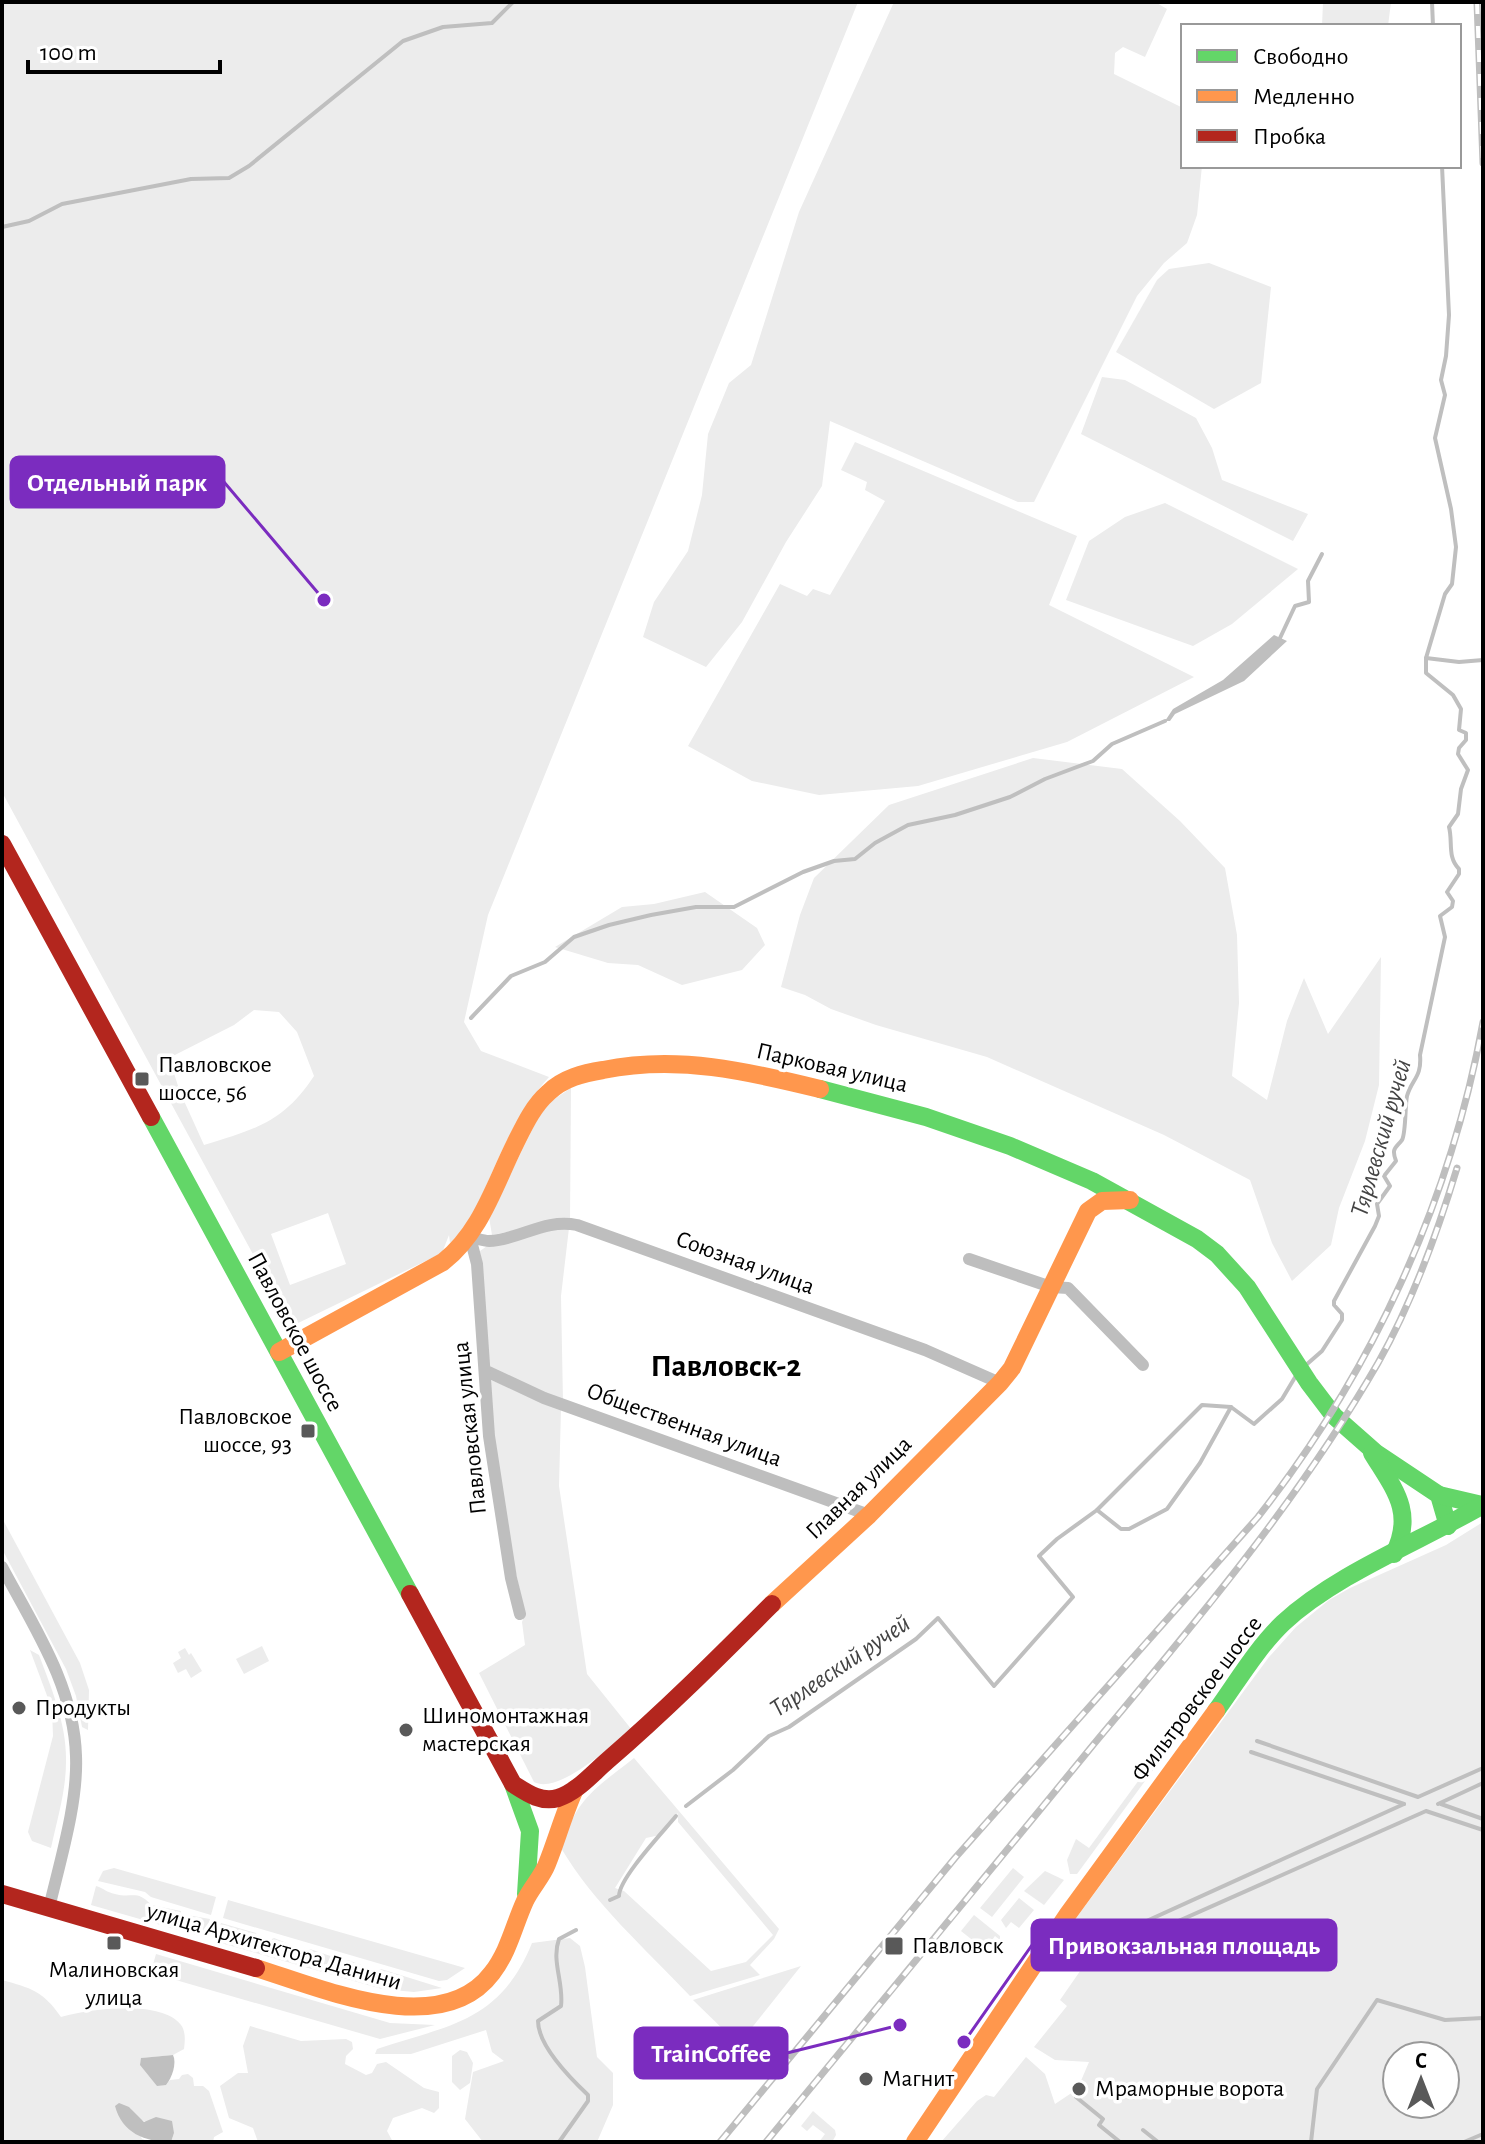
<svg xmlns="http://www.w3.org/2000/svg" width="1485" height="2144" viewBox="0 0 1485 2144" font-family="'Alegreya Sans',sans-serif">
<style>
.green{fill:#ececec;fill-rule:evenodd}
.water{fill:#bfbfbf}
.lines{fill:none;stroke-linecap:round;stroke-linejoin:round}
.stream{stroke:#bfbfbf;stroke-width:4}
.street{stroke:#bebebe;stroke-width:12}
.fast{stroke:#63d668;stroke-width:18}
.slow{stroke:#ff974d;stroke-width:18}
.jam{stroke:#b3261e;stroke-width:18}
.rail-casing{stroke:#bebebe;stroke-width:7}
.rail{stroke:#fff;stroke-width:4;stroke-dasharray:12;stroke-linecap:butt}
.poi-dot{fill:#595959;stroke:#fff;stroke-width:3}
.labels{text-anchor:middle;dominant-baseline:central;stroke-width:7;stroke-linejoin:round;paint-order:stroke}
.poi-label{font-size:24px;fill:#000;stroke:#fff;text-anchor:start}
.street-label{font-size:24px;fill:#000;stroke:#fff}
.water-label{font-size:26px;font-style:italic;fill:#444;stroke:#fff}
.district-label{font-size:32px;font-weight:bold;fill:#000;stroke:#fff}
.leader{fill:none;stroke:#7b2cbf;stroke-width:3}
.callout-dot{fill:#7b2cbf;stroke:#fff;stroke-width:3}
.callout{fill:#7b2cbf;stroke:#7b2cbf;stroke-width:3}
.callout-label{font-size:26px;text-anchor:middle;font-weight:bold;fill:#fff}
</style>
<rect width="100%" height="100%" fill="#fff"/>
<g class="green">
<path d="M2,2h856l-370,913 -24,107 17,29 68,26c-23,25 -41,59 -55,91 -12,26 -22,56 -44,75l-1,-8 -7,18 -150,73 -290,-534zM254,1010l25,2 18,20 17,44c-31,47 -59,53 -110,69l-24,-53 -11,-34 65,-33zM328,1213l18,51 -56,21 -19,-51z"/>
<path d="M894,2h261l12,7 -22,48 -22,-10 -8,6 -1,21 69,34v58h19l-5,49 -10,28 -23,20 -27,33 -103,206h-16l-188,-81 -8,65 -36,56 -44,80 -36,45 -63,-30 11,-35 34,-51 14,-56 6,-61 21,-51 22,-18 48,-153z"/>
<path d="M1323,2h68l-3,24h-66z"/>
<path d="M1209,263l62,24 -10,96 -47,26 -98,-57 41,-72 12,-11z"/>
<path d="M1102,377l23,3 71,38 16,30 10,32 86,34 -15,27 -212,-107z"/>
<path d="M855,442l222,94 -28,69 145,72 -127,65 -149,44 -99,9 -67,-14 -64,-35 92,-162 27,12 6,-7 17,6 55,-94 -20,-11 2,-8 -26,-12z"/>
<path d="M1165,503l133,66 -66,55 -39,22 -127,-46 23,-59 36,-24z"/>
<path d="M1033,758l89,11 58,52 45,47 12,67 2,68 -7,73 35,24 20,-79 17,-43 24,56 53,-77 -2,128 -14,56 -26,67 -8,37 -39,36 -20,-38 -22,-63 -86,-45 -177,-78 -111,-32 -45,-16 -26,-14 -24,-8 19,-72 14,-37 75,-73z"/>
<path d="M705,892l52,36 8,17 -23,25 -60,15 -44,-20 -30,-2 -53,-16 67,-40 32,-3z"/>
<path d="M571,1088l-1,132 -78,15 -3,-18 55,-111z"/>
<path d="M569,1228l-8,68 2,106 -69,-32 -5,-5 -9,-114 7,-5 58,-16z"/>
<path d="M488,1379l73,29 -2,78 28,188 45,56c-21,15 -73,65 -98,52l-55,-109 46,-28 -3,-23 3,-8 -21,-96z"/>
<path d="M2,1518l78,145 9,27 -1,40 -6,-3 -6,-31 -10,-27 -64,-120z"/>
<path d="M1483,1522v620h-542l36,-41 9,-6 8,2 32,-40 19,17 10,30 18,-12 2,1 7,-8 -2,-2 9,-21 -34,-2 -21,-13 33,-41 -7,-6 34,-49v-4l-15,-12 1,-11 -6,-3 195,-264 27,-30 33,-27 21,-12 96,-43zM1397,2056h48v48h-48z"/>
<path d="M262,1646l7,15 -25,13 -8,-15z"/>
<path d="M185,1648l4,7 2,-2 11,18 -11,7 -5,-9 -8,4 -5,-10 8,-5 -3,-6z"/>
<path d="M30,1650l9,5c13,35 28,70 27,107 0,29 -9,58 -15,86l-19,-7 -4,-9 25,-96 -1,-27z"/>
<path d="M1217,1674l4,3 -144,197h-7l-3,-14 9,-21 13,9z"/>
<path d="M634,1758l145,171 -5,10 -24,26 10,10 -70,21c-44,-47 -96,-92 -129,-148 16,-51 34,-59 73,-90zM678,1813v9l95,113 -27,27 -35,9 -87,-80 -9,-3 31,-50 14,-3z"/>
<path d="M114,1868l102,29 -5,18 -60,-18 -6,-5 -47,-11 5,-10z"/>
<path d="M1013,1868l11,9 -32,40 -12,-9z"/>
<path d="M1045,1871l19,9 -20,25 -20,-14z"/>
<path d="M96,1886c9,3 10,6 19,8 17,5 22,-5 36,11l30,6v3l29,5 -3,9 -8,8 -108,-31z"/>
<path d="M1019,1898l15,12 -15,18 -8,-6 -5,6 -5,-8z"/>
<path d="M228,1900l237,68 -18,12 -8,1 -216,-63z"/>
<path d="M974,1915l26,21v4l-5,-4 -10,14 -24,-19z"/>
<path d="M221,1923l35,10 1,3 13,4 4,-2 33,13 3,-2 35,12 3,-1 29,11 4,-2 61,19 -28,4 -32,-3 -161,-46 -2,-13z"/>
<path d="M570,1938l10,8 5,21 12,90 16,16v32l-16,37h-114l-18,-23 8,-47 31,-11 -12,-9 -6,-22 -75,24h-36l2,-5c73,-24 123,-27 155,-106z"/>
<path d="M156,1954l234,69 45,2 -55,14 -225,-65 -3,-6z"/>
<path d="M801,1966l-51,64 -18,8 -39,-38z"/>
<path d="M2,1980c29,8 41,11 59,37 26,-8 101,-18 120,8 5,7 4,16 3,24l-11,6 -32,3 25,27 4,-5 9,-1 3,-4 6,-1 5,4 1,8h9l6,5 14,41 -9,5 -1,5h-42l3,-9 -35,-14 -10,-12 13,32 9,3h-149z"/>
<path d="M250,2026l51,15 45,-2 6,3 1,7 -7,7 -1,8 21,11 6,-2 5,-9 9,-2 38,26 15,4v16l-5,5 -12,-5 -29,10 -6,13 6,11h-135l-5,-14 -24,-10 -9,-32 18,-13h10l-5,-27z"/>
<path d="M460,2050l7,2 6,11 -3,20 -10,7 -8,-8v-26z"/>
<path d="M813,2111l22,19 1,5 -4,7h-13l6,-8 -12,-9 -6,6 -6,-5z"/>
</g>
<g class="water">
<path d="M1274,635l13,6 -43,40 -69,33 -5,7h-5l8,-12 50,-29z"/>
<path d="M173,2055c4,8 -1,23 -7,30l-9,1 -17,-21 1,-7z"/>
<path d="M119,2103l10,4 15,15 12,-5 16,4 2,12 -3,9c-26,0 -49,-9 -56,-36z"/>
</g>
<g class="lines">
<g class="stream">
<path d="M1432,2l1,24"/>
<path d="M2,227l27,-6 33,-17 129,-25 38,-1 20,-12 154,-125 40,-14 49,-4 21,-21"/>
<path d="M1280,638l15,-32 14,-4 -1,-21 14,-27"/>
<path d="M1426,658l33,4 24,-2"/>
<path d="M471,1018l40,-42 34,-14 29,-25 35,-12 42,-10 45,-8h38l69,-35 31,-11 21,-2 20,-16 33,-18 47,-10 55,-18 35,-18 48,-18 19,-17 53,-23"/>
<path d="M1306,1365l16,-14 20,-31v-6l-8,-9v-4l41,-75 4,-10 -2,-12 13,-18 -6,-10 12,-15c-5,-13 0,-13 6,-21 4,-7 3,-35 5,-44 5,-17 15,-19 13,-41l25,-118 -5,-21 12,-9 1,-6 -6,-9 12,-18v-5c-12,-12 -6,-27 -10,-42l9,-13 3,-25 7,-19 -10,-16 1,-6 7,-8v-7l-7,-3 2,-21 -8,-14 -27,-22v-15l19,-64 7,-10 4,-37 -5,-38 -16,-71 10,-43 -4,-15 5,-24 3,-41 -7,-149"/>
<path d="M1097,1510l105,-105 29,2"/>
<path d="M1257,1741l161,56 65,-29"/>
<path d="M1251,1752l153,52"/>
<path d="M1438,1804l45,-21"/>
<path d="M1441,1804l42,15"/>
<path d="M686,1806l47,-36 36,-34 20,-9 127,-88 22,-21 56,68 79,-89 -34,-41 18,-17 40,-29 24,19h8l38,-20 33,-46 31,-56 23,17 28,-25 15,-25"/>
<path d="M610,1900l9,-4c0,-18 44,-64 57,-80"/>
<path d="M1107,1939l297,-135"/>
<path d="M1111,1951l315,-140 57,19"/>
<path d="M1076,2097l27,22 -4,6 21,17"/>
<path d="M1143,2130l15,12"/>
<path d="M559,2142l29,-41v-6c-18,-17 -50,-49 -50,-74l23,-15c3,-23 -10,-45 -2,-67l17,-9"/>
<path d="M1311,2142l6,-53 60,-89 68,20 38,-2"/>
<path d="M1464,2142l19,-8"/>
</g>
<g class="street">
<path d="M969,1259l82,28 17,1 75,77"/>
<path d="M486,1371l58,27 325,117"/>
<path d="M2,1567c32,60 72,119 74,189 2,47 -16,105 -27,152"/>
<path d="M520,1614l-9,-36 -22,-142 -12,-172 -7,-27c6,1 13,4 19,4 30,-1 56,-23 88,-16l348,125 75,33"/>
</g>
<g class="fast">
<path d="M820,1089l106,28 84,29 82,35 105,58 20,15 30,33 62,96 25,33 42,37 63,42 9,31"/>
<path d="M151,1117l259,477"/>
<path d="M1372,1453c22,36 43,59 22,101"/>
<path d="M1439,1495l43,10"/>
<path d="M1216,1711c21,-29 41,-63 67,-88 53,-49 136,-81 200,-118"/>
<path d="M513,1784l17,47 -4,63"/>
</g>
<g class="slow">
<path d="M279,1352l164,-90c38,-30 51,-76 72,-118 9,-18 18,-38 33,-51 15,-15 36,-20 55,-23 75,-15 144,1 217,19"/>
<path d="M772,1604l97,-89 131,-132 12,-15 76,-157 14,-10 28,-1"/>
<path d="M256,1968c65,20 185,73 236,5 17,-22 22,-48 33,-72 6,-13 17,-24 22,-37 10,-25 17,-51 28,-75"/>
<path d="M915,2142l153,-228 148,-203"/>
</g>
<g class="jam">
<path d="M2,844l149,273"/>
<path d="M410,1594l103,190c14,9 28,19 45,14 19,-6 35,-25 49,-37 58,-50 111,-103 165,-157"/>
<path d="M2,1894l254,74"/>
</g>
<g class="rail-casing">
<g id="rail">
<path d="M1477,2l6,161"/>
<path d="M720,2142l235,-284 303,-341c113,-144 192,-313 225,-495"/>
<path d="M766,2142c108,-131 216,-261 323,-392 104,-125 207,-245 289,-387 34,-60 59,-129 79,-195"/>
</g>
</g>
<use href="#rail" class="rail"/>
</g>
<g class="poi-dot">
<rect x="134" y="1071" width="16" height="16" rx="4"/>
<rect x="300" y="1423" width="16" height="16" rx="4"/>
<circle cx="19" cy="1708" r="8"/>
<circle cx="406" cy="1730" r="8"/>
<rect x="106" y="1935" width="16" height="16" rx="4"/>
<rect x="884" y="1936" width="20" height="20" rx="4"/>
<circle cx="866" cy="2079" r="8"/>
<circle cx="1079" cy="2089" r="8"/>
</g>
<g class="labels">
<g class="poi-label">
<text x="158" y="1065">Павловское<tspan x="158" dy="28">шоссе, 56</tspan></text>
<text x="292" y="1417" text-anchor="end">Павловское<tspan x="292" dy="28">шоссе, 93</tspan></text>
<text x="35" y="1708">Продукты</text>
<text x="422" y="1716">Шиномонтажная<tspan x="422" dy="28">мастерская</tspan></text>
<text x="912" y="1946">Павловск</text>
<text x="114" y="1970" text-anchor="middle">Малиновская<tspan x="114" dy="28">улица</tspan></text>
<text x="882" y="2079">Магнит</text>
<text x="1095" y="2089">Мраморные ворота</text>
</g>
<g class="street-label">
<text transform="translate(832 1068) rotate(13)">Парковая улица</text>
<text transform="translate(745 1263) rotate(20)">Союзная улица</text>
<text transform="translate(295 1332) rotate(62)">Павловское шоссе</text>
<text transform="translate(684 1425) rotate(20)">Общественная улица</text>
<text transform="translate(470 1428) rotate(-96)">Павловская улица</text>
<text transform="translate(859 1488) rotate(-44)">Главная улица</text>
<text transform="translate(1197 1699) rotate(-53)">Фильтровское шоссе</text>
<text transform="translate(274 1947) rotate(16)">улица Архитектора Данини</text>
</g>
<g class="water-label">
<text transform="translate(1381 1138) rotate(-74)">Тярлевский ручей</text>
<text transform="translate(840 1666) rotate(-34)">Тярлевский ручей</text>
</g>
<g class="district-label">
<text x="726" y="1366">Павловск-2</text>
</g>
</g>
<path class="leader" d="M324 600L224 482M964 2042L1032 1945M900 2025L787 2053"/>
<g class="callout-dot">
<circle cx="324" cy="600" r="8"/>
<circle cx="964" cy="2042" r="8"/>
<circle cx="900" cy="2025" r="8"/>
</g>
<g class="callout">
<rect x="11" y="457" width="213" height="50" rx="8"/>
<rect x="1032" y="1920" width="304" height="50" rx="8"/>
<rect x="635" y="2028" width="152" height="50" rx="8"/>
</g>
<g class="callout-label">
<text x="117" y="491">Отдельный парк</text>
<text x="1184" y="1954">Привокзальная площадь</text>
<text x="711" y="2062">TrainCoffee</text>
</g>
<rect width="1485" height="2144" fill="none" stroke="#000000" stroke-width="8"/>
<rect x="1181" y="24" width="280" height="144" fill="#ffffff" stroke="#999999" stroke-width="2"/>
<rect x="1197" y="50" width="40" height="12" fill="#63d668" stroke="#999999" stroke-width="2"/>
<text x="1253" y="64" font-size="24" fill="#000000">Свободно</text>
<rect x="1197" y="90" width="40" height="12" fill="#ff974d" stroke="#999999" stroke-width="2"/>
<text x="1253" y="104" font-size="24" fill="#000000">Медленно</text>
<rect x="1197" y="130" width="40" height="12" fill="#b3261e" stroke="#999999" stroke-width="2"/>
<text x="1253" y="144" font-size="24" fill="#000000">Пробка</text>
<g transform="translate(1421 2080)"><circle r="38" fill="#ffffff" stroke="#999999" stroke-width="2"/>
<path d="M0-6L14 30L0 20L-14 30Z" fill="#595959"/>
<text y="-12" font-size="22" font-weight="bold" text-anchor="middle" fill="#000000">С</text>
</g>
<path d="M28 60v12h192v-12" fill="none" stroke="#000000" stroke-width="4"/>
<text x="40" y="60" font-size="24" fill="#000000" stroke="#ffffff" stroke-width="6" paint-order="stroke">100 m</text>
</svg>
